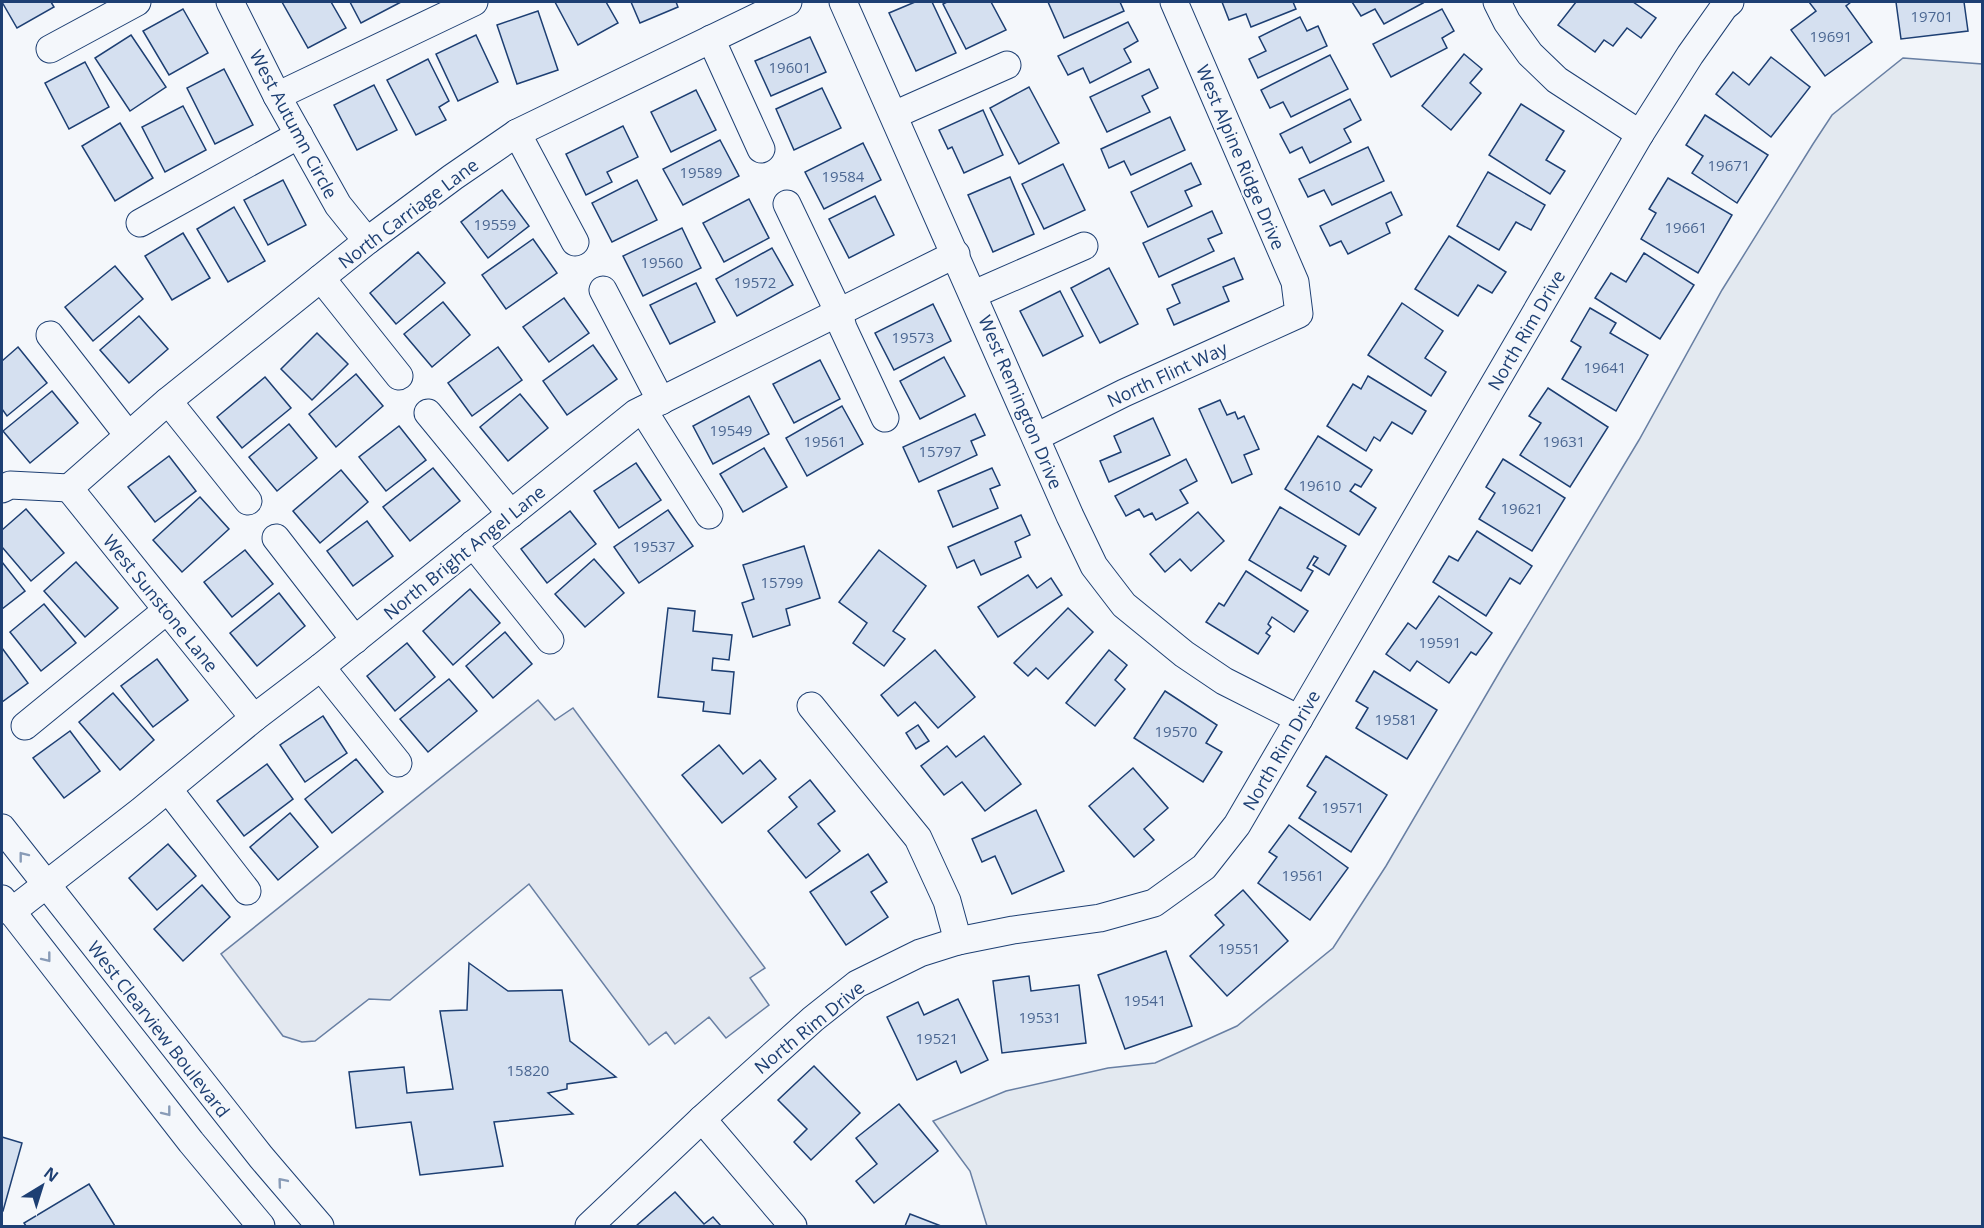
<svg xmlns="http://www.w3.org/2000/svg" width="1984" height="1228" viewBox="0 0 1984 1228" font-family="'Open Sans',sans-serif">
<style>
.green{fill:#e3e9f0;stroke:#687fa3;stroke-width:1.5}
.parking{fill:#e3e8f0;stroke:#687fa3;stroke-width:1.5}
.building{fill:#d5e0f0;stroke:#1d3f73;stroke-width:1.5}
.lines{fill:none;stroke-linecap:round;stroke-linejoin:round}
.minor-casing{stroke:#1d3f73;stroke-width:29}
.minor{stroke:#f4f7fb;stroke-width:27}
.oneway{stroke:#889bb7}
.labels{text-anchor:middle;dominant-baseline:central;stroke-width:4.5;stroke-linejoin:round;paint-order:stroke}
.number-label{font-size:15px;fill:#4b6792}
.street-label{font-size:18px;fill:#1d3f73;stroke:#f4f7fb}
</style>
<rect width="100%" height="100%" fill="#f4f7fb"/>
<path class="green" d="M1903,58l79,6v1162h-995l-17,-55 -37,-50 73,-30 102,-23 47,-5 82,-37 96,-78 53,-82 117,-200 136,-226 83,-150 91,-146 19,-29z"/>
<path class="parking" d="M538,700l17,20 18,-12 192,260 -15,10 19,27 -43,33 -17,-21 -34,27 -9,-12 -17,13 -120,-161 -139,116 -21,-1 -54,42 -13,1 -19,-6 -62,-82z"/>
<g class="building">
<path d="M2,2h49l3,5 -37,21z"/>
<path d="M282,2h49l15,26 -38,20z"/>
<path d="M350,2h51l-40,21z"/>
<path d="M555,2h51l12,21 -40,22z"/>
<path d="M631,2h45l2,5 -38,16z"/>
<path d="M915,2h17l24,51 -40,18 -27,-58z"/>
<path d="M947,2h44l15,28 -40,19 -23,-45z"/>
<path d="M1048,2h72l4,9 -60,27z"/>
<path d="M1222,2h71l3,7 -45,18 -5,-13 -17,6z"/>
<path d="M1352,2h70l1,1 -39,21 -9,-15 -14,7z"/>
<path d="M1576,2h57l23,16 -15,20 -14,-10 -14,18 -9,-6 -9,12 -37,-27z"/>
<path d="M1809,2h42l-5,4 26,36 -47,34 -34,-46 25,-19z"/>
<path d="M1896,2h68l4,29 -67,8z"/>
<path d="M183,9l25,44 -39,22 -26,-44z"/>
<path d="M1442,9l12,22 -12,7 5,10 -56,29 -18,-33z"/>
<path d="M538,11l20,59 -41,14 -20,-59z"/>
<path d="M1300,17l7,14 11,-5 9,20 -69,32 -9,-19 17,-8 -7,-14z"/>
<path d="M1128,22l10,19 -14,8 7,13 -41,21 -7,-15 -15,7 -10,-19z"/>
<path d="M131,35l35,52 -36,24 -35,-53z"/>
<path d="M476,35l22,47 -40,19 -22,-47z"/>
<path d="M810,37l16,35 -55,24 -16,-35z"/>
<path d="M1464,54l18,15 -12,14 11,10 -30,37 -29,-24z"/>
<path d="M1330,55l18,34 -57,28 -8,-15 -13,6 -9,-18z"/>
<path d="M1771,57l39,30 -39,50 -55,-43 17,-22 16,13z"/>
<path d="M428,59l21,42 -10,6 7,13 -30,15 -29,-55z"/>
<path d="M85,62l24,45 -40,22 -24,-46z"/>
<path d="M224,69l29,56 -38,19 -28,-56z"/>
<path d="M1149,69l9,19 -16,8 8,16 -43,20 -17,-35z"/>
<path d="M374,85l23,45 -40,20 -23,-45z"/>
<path d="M1029,87l30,56 -40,21 -29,-56z"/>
<path d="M822,88l19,40 -47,22 -18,-41z"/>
<path d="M696,90l20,40 -45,22 -20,-40z"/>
<path d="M1350,99l11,21 -17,9 7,13 -41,21 -8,-16 -12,6 -10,-19z"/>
<path d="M1521,104l43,27 -18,29 19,11 -15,23 -61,-39z"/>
<path d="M183,106l23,44 -41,22 -23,-45z"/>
<path d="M983,110l20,45 -39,18 -12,-26 -4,2 -9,-19z"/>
<path d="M1705,115l63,40 -31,48 -45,-30 11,-17 -17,-11z"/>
<path d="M1170,117l15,33 -54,25 -7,-14 -15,7 -8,-19z"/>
<path d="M120,123l33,55 -38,23 -33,-55z"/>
<path d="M623,126l15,31 -31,15 5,10 -26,13 -20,-41z"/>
<path d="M720,140l19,36 -56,29 -20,-36z"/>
<path d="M863,143l18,37 -57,29 -19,-37z"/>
<path d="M1368,147l16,34 -52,24 -8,-15 -16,7 -9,-18z"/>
<path d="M1191,163l10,21 -16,7 7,15 -44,21 -17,-35z"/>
<path d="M1063,164l22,46 -41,19 -22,-45z"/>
<path d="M1488,172l57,33 -14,25 -15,-8 -17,28 -42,-24z"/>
<path d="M1010,177l24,57 -41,18 -25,-57z"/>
<path d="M1668,178l64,37 -34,58 -57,-34 15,-26 -7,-4z"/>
<path d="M283,180l23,45 -38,20 -24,-45z"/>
<path d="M637,180l20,40 -45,22 -20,-39z"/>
<path d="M502,190l27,36 -41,32 -27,-36z"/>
<path d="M1391,192l11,23 -16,8 4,10 -42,21 -7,-13 -11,5 -10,-20z"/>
<path d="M875,196l19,39 -45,23 -20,-39z"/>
<path d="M749,199l20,39 -45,24 -21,-39z"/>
<path d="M234,207l31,54 -37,21 -31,-53z"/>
<path d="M1212,211l10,22 -14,6 6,12 -55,26 -16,-34z"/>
<path d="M682,228l19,40 -58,28 -20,-40z"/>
<path d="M183,233l27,45 -38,22 -27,-44z"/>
<path d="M1449,236l57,36 -14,21 -14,-8 -20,31 -43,-27z"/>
<path d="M533,239l24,34 -51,36 -24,-34z"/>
<path d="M772,248l21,37 -56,31 -21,-37z"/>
<path d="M418,252l27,31 -49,41 -26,-31z"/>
<path d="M1644,253l50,32 -34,54 -65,-41 16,-25 15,9z"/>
<path d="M1234,258l9,21 -20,8 6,14 -55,24 -7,-16 13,-6 -8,-18z"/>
<path d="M115,266l28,33 -50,42 -28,-34z"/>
<path d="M1109,268l29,56 -38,19 -29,-55z"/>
<path d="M696,283l19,39 -45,22 -20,-39z"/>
<path d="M1060,291l23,45 -40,20 -23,-45z"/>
<path d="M564,298l25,35 -40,29 -26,-35z"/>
<path d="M443,302l27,33 -38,32 -28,-33z"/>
<path d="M1402,303l41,28 -18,27 21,14 -15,24 -63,-41z"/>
<path d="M933,304l18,37 -57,29 -19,-37z"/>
<path d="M1590,308l26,15 -6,10 38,22 -32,56 -54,-32 19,-32 -10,-6z"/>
<path d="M139,316l29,33 -39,34 -29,-33z"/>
<path d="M317,333l31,31 -36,36 -31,-31z"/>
<path d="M593,345l24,34 -50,36 -24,-34z"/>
<path d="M18,347l29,36 -40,33 -5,-7v-48z"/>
<path d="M498,347l24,33 -50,36 -24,-33z"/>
<path d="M944,357l21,39 -45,23 -20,-38z"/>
<path d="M820,360l20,39 -46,24 -21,-39z"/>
<path d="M356,374l27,32 -47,41 -27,-33z"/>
<path d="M1368,376l58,35 -14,23 -20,-12 -12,19 -6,-4 -8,14 -39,-25 26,-42 8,5z"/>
<path d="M265,377l26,31 -49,40 -25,-31z"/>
<path d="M1548,388l60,39 -38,60 -50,-32 21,-32 -12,-7z"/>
<path d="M52,391l26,32 -48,40 -27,-32z"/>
<path d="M520,394l28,34 -40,33 -28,-34z"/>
<path d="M749,396l20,38 -56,30 -20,-38z"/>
<path d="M1220,400l7,15 8,-3 3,7 6,-3 15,33 -15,6 8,19 -20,9 -33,-74z"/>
<path d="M842,406l21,38 -56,32 -21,-38z"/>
<path d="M975,414l10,21 -14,6 6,14 -58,27 -16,-35z"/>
<path d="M1153,418l17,37 -61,27 -9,-21 21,-9 -7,-16z"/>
<path d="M289,424l28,34 -40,33 -28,-34z"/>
<path d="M399,426l27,34 -40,31 -27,-34z"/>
<path d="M1318,436l54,34 -11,17 -6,-3 -5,7 26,17 -17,27 -74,-46z"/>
<path d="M764,448l23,39 -44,25 -23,-38z"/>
<path d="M169,456l27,35 -41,31 -27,-35z"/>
<path d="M1186,459l11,22 -17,9 8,13 -32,17 -4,-7 -8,4 -5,-8 -13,7 -11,-20z"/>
<path d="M1503,459l62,39 -33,53 -53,-32 16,-26 -9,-6z"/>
<path d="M636,463l25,37 -42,28 -25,-37z"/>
<path d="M433,468l27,33 -50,40 -27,-34z"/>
<path d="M992,468l8,17 -10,4 8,19 -45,19 -15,-36z"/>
<path d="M341,470l27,32 -48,41 -27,-32z"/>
<path d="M200,497l29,32 -47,43 -29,-32z"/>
<path d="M1280,507l66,39 -17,29 -16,-10 5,-7 -4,-2 -7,12 6,3 -12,20 -52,-31z"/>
<path d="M26,509l38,44 -33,28 -29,-34v-17z"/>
<path d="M668,510l25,36 -54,37 -25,-36z"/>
<path d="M570,511l26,33 -49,39 -26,-34z"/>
<path d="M1198,512l26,29 -33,30 -11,-12 -15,13 -15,-18z"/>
<path d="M1021,515l9,20 -15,7 6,15 -40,18 -7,-15 -17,8 -9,-21z"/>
<path d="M367,521l26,35 -40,30 -26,-35z"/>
<path d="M1477,531l55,35 -12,18 -10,-6 -24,38 -53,-34 16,-26 9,5z"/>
<path d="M804,546l16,52 -34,11 4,16 -37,12 -11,-34 12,-4 -11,-34z"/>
<path d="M245,550l28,34 -41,33 -28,-35z"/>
<path d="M879,550l47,36 -33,45 12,8 -21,27 -31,-23 14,-20 -28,-21z"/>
<path d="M594,559l30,34 -39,34 -30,-33z"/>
<path d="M2,562l23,29 -23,18z"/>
<path d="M76,562l42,46 -33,29 -41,-46z"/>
<path d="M1246,571l62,40 -14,21 -22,-15 -4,7 3,3 -5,6 4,3 -12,18 -52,-32 13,-19 5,3z"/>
<path d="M1028,575l9,13 14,-10 11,17 -64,42 -20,-30z"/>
<path d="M470,589l30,34 -47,42 -30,-34z"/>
<path d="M279,593l26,33 -48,40 -27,-33z"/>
<path d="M1439,596l53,37 -16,22 -5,-3 -22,31 -32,-22 -7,10 -24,-17 22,-31 8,6z"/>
<path d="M44,604l32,39 -35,28 -31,-39z"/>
<path d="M668,608l27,3 -2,20 39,4 -3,25 -16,-2 -1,12 22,2 -4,42 -27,-3 1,-9 -46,-5z"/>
<path d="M1068,608l25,24 -45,47 -12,-11 -8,8 -14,-13z"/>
<path d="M505,632l27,32 -39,34 -27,-32z"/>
<path d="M407,643l28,34 -40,34 -28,-35z"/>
<path d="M2,648l26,35 -26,19z"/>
<path d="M935,650l40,47 -37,31 -23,-26 -17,14 -17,-21z"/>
<path d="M1109,650l18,15 -12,15 10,9 -30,37 -29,-23z"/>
<path d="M157,659l31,41 -35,27 -32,-41z"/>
<path d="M1374,671l63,39 -30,49 -51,-31 12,-20 -12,-7z"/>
<path d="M449,679l28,32 -49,41 -28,-33z"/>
<path d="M1165,691l52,34 -11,18 16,9 -19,30 -69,-44z"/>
<path d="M113,693l41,47 -34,30 -41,-48z"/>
<path d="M323,716l24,37 -42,29 -25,-37z"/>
<path d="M918,725l11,16 -13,8 -10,-16z"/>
<path d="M70,731l30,40 -36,27 -31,-40z"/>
<path d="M984,736l37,48 -36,27 -23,-29 -18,13 -23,-29 26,-20 9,11z"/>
<path d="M719,745l24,29 17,-14 16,19 -54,44 -40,-48z"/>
<path d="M1326,756l61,39 -36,57 -52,-34 17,-26 -9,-6z"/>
<path d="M356,759l27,33 -51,41 -27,-34z"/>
<path d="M267,764l26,35 -49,37 -27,-35z"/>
<path d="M1133,768l35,40 -24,21 10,11 -20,17 -45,-51z"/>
<path d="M810,780l25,31 -17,13 22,27 -34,27 -38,-47 29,-24 -8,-10z"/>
<path d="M1036,810l28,61 -52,23 -17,-38 -13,6 -10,-23z"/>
<path d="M290,813l28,34 -40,33 -28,-33z"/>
<path d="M1289,825l59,43 -38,52 -52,-37 19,-26 -8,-5z"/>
<path d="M168,844l28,32 -39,34 -28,-32z"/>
<path d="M868,854l19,28 -16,10 17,25 -42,28 -36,-53z"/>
<path d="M202,885l28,32 -47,44 -29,-32z"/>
<path d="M1243,890l45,51 -61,55 -37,-40 34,-31 -9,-10z"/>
<path d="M1166,951l26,75 -67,23 -27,-74z"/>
<path d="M469,963l39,28 54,-1 8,51 46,36 -49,7v5l-19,4 25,21 -79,8 9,44 -83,9 -9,-53 -55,6 -7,-56 55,-5 3,26 46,-4 -13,-78 27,-1z"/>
<path d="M1029,976l2,15 48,-6 7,58 -84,10 -9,-72z"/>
<path d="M958,999l30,61 -27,13 -5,-12 -39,19 -30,-63 31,-15 6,13z"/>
<path d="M814,1066l46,47 -49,47 -17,-18 13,-13 -29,-29z"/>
<path d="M899,1104l39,47 -64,52 -18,-22 21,-17 -21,-26z"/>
<path d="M2,1137l20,6 -19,68h-1z"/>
<path d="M89,1184l26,42h-89l-2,-3z"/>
<path d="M675,1192l29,32 9,-7 8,9h-85z"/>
<path d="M910,1214l31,12h-36z"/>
</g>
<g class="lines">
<g class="minor-casing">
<g id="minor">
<path d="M230,2l47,94 61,109 29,36"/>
<path d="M843,2l227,514 24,50 30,39 60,49 40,27 75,38"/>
<path d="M1497,2l10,20 23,32 27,26 83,54"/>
<path d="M711,39l50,110"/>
<path d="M50,49l87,-47"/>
<path d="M277,96l197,-94"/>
<path d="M894,115l113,-50"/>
<path d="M517,133l58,109"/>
<path d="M787,204l52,109 4,15 42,90"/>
<path d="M140,223l159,-88"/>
<path d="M321,278l78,98"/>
<path d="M603,290l58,111"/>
<path d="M974,294l110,-48"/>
<path d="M50,335l78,100"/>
<path d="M168,401l80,100"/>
<path d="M643,410l66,105"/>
<path d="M428,413l83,101"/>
<path d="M1036,437l88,-44 175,-79 -4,-32 -121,-280"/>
<path d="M69,488l99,-87 199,-160 86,-64 64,-44 271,-131"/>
<path d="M69,488l185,230"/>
<path d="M2,489l8,-4 59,3"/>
<path d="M276,538l79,102"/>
<path d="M473,544l77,96"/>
<path d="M321,667l77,96"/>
<path d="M811,706l107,132 29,63 11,40"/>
<path d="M25,726l142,-116"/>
<path d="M168,789l79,102"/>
<path d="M2,828l259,329 59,69"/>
<path d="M2,899l189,243 70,84"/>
<path d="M11,912l130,-101 113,-93 67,-51 315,-254 320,-159"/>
<path d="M702,1119l91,107"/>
<path d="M589,1226l113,-107 111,-100 44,-35 63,-31 38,-12 55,-11 87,-12 54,-15 50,-36 33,-42 403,-691 50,-79 34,-48 6,-5"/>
</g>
</g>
<use href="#minor" class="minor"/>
</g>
<defs><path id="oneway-chevron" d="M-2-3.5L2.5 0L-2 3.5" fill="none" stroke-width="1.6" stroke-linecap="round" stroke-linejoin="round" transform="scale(1.5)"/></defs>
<g class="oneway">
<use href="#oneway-chevron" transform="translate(23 856) rotate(-128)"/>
<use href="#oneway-chevron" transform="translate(47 958) rotate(52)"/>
<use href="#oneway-chevron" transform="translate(167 1112) rotate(52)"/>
<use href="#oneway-chevron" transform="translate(282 1182) rotate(-130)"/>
</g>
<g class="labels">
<g class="number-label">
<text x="1932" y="16">19701</text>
<text x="1831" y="36">19691</text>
<text x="790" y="67">19601</text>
<text x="1729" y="165">19671</text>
<text x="701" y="172">19589</text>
<text x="843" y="176">19584</text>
<text x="495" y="224">19559</text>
<text x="1686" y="227">19661</text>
<text x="662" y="262">19560</text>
<text x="755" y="282">19572</text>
<text x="913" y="337">19573</text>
<text x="1605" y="367">19641</text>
<text x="731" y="430">19549</text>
<text x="825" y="441">19561</text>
<text x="1564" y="441">19631</text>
<text x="940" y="451">15797</text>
<text x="1320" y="485">19610</text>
<text x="1522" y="508">19621</text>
<text x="654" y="546">19537</text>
<text x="782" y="582">15799</text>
<text x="1440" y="642">19591</text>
<text x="1396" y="719">19581</text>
<text x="1176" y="731">19570</text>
<text x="1343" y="807">19571</text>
<text x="1303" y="875">19561</text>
<text x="1239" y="948">19551</text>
<text x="1145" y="1000">19541</text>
<text x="1040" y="1017">19531</text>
<text x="937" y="1038">19521</text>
<text x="528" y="1070">15820</text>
</g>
<g class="street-label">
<text transform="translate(294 124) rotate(62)">West Autumn Circle</text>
<text transform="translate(1241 157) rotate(67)">West Alpine Ridge Drive</text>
<text transform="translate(408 213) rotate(-37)">North Carriage Lane</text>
<text transform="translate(1526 330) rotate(-60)">North Rim Drive</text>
<text transform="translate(1167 374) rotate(-25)">North Flint Way</text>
<text transform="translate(1021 402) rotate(67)">West Remington Drive</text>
<text transform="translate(464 552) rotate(-39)">North Bright Angel Lane</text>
<text transform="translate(161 603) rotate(51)">West Sunstone Lane</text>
<text transform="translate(1281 750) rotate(-60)">North Rim Drive</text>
<text transform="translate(809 1027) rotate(-39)">North Rim Drive</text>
<text transform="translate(159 1029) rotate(52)">West Clearview Boulevard</text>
</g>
</g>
<rect width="1984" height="1228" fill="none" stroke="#1d3f73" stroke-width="6"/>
<g transform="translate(42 1186) rotate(38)" stroke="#f4f7fb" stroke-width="4.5" paint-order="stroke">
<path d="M0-4.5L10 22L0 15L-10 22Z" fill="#1d3f73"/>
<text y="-9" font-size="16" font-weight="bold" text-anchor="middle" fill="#1d3f73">N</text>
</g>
</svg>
